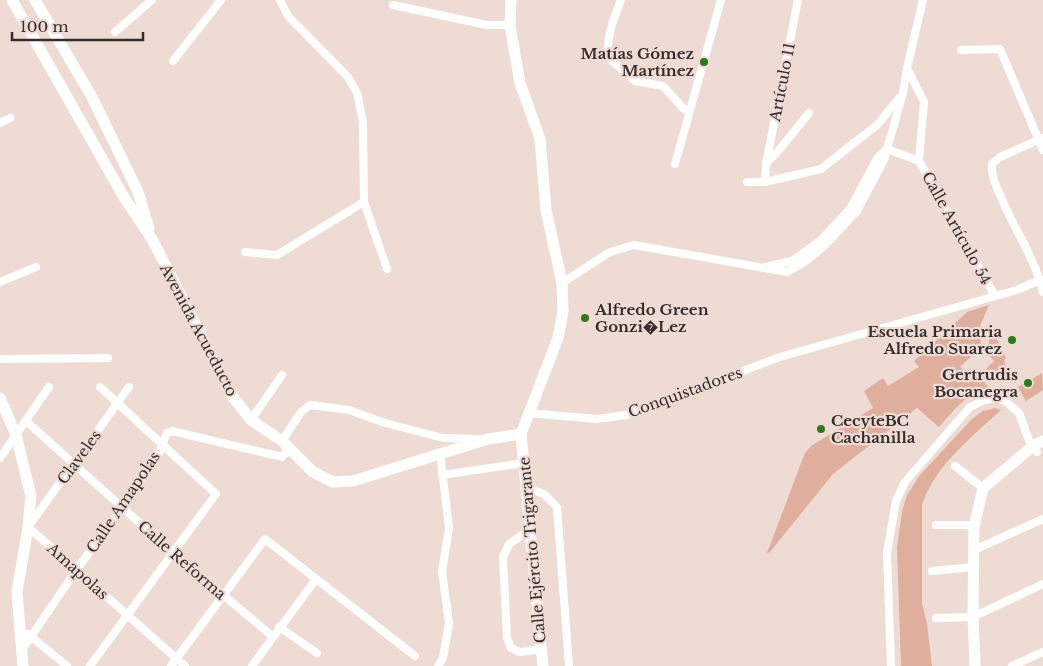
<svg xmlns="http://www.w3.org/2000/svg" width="1043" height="666" viewBox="0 0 1043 666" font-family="'Libre Baskerville',serif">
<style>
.green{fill:#e0ae9c}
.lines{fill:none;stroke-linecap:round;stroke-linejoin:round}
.street{stroke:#fff;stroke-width:8}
.secondary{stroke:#fff;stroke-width:11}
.poi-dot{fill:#30791d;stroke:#eedbd4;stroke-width:2}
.labels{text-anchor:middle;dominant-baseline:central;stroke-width:4.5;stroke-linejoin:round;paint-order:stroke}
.poi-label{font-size:15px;font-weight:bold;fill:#352d2b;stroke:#eedbd4;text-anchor:end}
.street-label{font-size:15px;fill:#352d2b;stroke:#eedbd4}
</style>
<rect width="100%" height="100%" fill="#eedbd4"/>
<g class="green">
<path d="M989,305l-9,21 1,21 -21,20 15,13 19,-19 -6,-7 2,-29 16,33 -2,2 2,7 -14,14 -5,-5 -4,4 6,8c-20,1 -37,25 -50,39l-22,-19 -84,66 -63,78 -3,1 38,-100 6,-7 62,-38 -9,-17 19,-13 5,8 31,-19 -5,-6 53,-49z"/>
<path d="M1042,373l1,17 -17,11 -8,-14z"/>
<path d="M995,408l6,2c-29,27 -66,55 -79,95v98l5,21 5,42h-31l-4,-119 5,-35 5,-17 13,-20 52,-56 11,-8z"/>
</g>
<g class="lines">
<g class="street">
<path d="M280,0l8,16 60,61 9,16 6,29 1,80 23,67"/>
<path d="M621,0l-8,21 -4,16 -1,12 3,11 24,21 28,5 20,22 6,4"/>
<path d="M393,5l94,20h23"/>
<path d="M115,32l37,-32"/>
<path d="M961,50l39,-1 43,101"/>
<path d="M173,61l48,-61"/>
<path d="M907,68l17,34 -5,59"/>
<path d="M0,123l10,-5"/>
<path d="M1043,138l-43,19 -8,7c-1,12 4,22 9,33 13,32 34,61 42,95"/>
<path d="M887,149l32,12 76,135"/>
<path d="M675,164l46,-164"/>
<path d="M766,164l13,-14 30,-37"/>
<path d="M747,182h18l56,-13 56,-44 23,-28"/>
<path d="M765,182l1,-18 32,-164"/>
<path d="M245,252l32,3 87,-53"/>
<path d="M765,267l27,-6 28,-20 30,-32 28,-52 9,-8"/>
<path d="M0,282l36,-15"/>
<path d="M562,283l48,-31 24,-7 153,27 19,-11 18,-15 33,-35 27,-51 19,-67 4,-25 16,-68"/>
<path d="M0,359l108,-1"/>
<path d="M129,387l-101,140 157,139"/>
<path d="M528,413l69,6 29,-4 154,-58 237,-67 23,-10"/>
<path d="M251,420l31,-45"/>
<path d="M26,421l146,131 100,84"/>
<path d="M282,441l19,-29 9,-7 39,5 36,13 58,15 37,1"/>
<path d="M0,458l49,-71"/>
<path d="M955,466l28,22"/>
<path d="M442,475l82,-12"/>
<path d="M527,488l17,6 13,13 12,159"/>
<path d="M936,525h30l8,2"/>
<path d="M531,529l-22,15 -6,13 4,81 4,10 9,4 22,-3"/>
<path d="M974,550l69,-31"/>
<path d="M932,571l42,-4"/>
<path d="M936,618l37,-1 70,-33"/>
<path d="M279,627l38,26"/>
<path d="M28,634l39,32"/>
<path d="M22,650l55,-81 46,-62 37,-56 7,-18 5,-2 110,26 7,-8"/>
<path d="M90,666l126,-172 -116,-107"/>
<path d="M171,666l94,-127 150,117"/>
<path d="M252,666l64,-87"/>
<path d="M438,666l5,-8 6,-35 -7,-52 7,-43 -9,-75"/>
<path d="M891,666l-4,-113 9,-52 9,-19 65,-75 15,-7 10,-2 10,3 14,12 10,27 8,12"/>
<path d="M1012,666l31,-14"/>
</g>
<g class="secondary">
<path d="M12,0l113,199 27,40 80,157 19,24 31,21 31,31 20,10 20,-1 135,-42 33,-5"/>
<path d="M35,0l57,97 46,95 11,36"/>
<path d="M511,0l-1,25 10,58 20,56 6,71 16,73 1,28 -5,27 -37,96 22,232"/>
<path d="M0,398l16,37 15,61 -3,31 -11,65 6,74"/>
<path d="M975,666l-2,-49 1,-90 9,-39 50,-42 10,-5"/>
</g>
</g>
<g class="poi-dot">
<circle cx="704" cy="62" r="5"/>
<circle cx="585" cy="318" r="5"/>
<circle cx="1012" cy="340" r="5"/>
<circle cx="1028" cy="383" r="5"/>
<circle cx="821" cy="429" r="5"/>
</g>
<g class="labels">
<g class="poi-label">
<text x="694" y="53">Matías Gómez<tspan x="694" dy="17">Martínez</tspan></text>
<text x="595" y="309" text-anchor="start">Alfredo Green<tspan x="595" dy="17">Gonzi�Lez</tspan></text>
<text x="1002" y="331">Escuela Primaria<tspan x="1002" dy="17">Alfredo Suarez</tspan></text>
<text x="1018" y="374">Gertrudis<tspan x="1018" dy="17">Bocanegra</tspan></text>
<text x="831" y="420" text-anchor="start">CecyteBC<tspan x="831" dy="17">Cachanilla</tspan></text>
</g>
<g class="street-label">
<text transform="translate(782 82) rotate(-79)">Artículo 11</text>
<text transform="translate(957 228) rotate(61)">Calle Artículo 54</text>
<text transform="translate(199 330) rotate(62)">Avenida Acueducto</text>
<text transform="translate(685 392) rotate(-20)">Conquistadores</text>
<text transform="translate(79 457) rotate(-54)">Claveles</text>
<text transform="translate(123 502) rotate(-56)">Calle Amapolas</text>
<text transform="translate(532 550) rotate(-95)">Calle Ejército Trigarante</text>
<text transform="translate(182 560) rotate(41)">Calle Reforma</text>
<text transform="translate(78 571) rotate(42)">Amapolas</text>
</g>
</g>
<path d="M12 32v8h131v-8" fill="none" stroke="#352d2b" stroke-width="2.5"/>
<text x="20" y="32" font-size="15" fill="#352d2b" stroke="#eedbd4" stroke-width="4" paint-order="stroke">100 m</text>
</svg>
